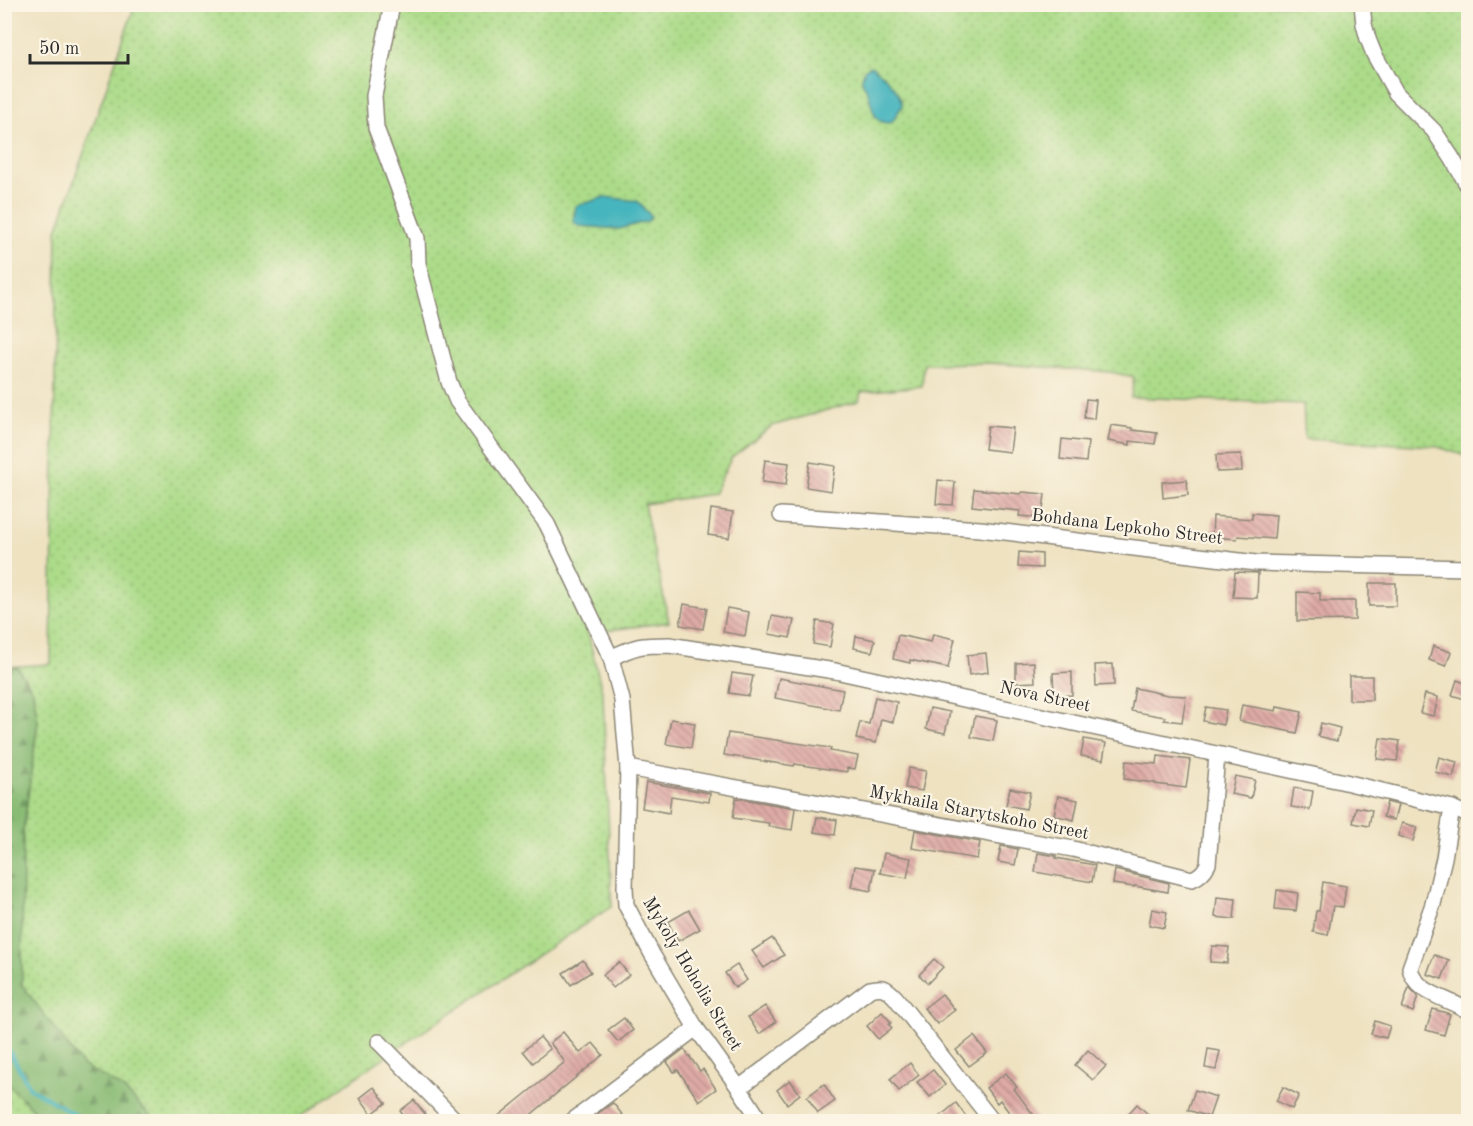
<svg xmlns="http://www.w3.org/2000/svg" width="1473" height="1126" viewBox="0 0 1473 1126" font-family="'Old Standard TT',serif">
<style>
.grass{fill:url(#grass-dots);stroke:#6c835a;stroke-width:1.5}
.forest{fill:url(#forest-firs);stroke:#5a7350;stroke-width:1.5}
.water{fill:#46b5be;stroke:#387074;stroke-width:1.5}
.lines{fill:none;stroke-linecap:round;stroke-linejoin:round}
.stream{stroke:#46b5be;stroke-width:4}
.building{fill:url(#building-back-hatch)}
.minor-casing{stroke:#8c8676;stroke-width:18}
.minor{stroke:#fff;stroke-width:15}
.labels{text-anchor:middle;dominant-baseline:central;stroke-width:4.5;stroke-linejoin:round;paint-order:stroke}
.street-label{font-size:18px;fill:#2b2b2b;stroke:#fcf5e5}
</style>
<defs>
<pattern id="grass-dots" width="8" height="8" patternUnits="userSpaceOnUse" patternTransform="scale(1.5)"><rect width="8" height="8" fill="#acdb89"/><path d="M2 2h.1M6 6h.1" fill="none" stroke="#94bc76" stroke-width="1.8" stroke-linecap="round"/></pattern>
<pattern id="forest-firs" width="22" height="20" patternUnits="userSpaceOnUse" patternTransform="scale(1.5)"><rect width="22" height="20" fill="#89bb75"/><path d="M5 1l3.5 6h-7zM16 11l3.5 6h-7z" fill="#709860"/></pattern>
<pattern id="building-back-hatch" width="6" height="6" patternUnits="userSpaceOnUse" patternTransform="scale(1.5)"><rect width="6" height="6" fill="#dfaba6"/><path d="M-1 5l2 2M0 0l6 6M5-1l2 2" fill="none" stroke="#b58b87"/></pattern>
</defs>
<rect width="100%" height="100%" fill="#fcf5e5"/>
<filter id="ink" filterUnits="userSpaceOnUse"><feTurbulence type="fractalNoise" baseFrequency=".0167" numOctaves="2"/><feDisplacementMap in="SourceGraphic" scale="12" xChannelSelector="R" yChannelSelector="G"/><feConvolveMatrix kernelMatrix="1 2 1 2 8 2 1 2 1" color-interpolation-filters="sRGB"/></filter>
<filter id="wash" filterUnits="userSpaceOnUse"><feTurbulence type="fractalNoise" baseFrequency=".008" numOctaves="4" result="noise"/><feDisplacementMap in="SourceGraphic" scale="24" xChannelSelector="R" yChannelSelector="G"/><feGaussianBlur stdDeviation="1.35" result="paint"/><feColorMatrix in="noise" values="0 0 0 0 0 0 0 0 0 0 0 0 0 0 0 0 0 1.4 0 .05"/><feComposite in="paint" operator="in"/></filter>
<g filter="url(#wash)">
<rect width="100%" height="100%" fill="#eee2c1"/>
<path class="grass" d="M135,5h1333v452l-33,-11 -130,-7 -2,-35 -172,-7 3,-20 -24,-5 -122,-9 -64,1 -2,22 -61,6 -2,9 -87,25 -40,31 -19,37 -69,10 25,118 -81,11 15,62 9,211 -236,157 -82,58 -289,1v-455l46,-3 6,-434z"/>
<path class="forest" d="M5,667h12l16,24 5,31 -15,110 -1,153 60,80 39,22 35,34h-108l-12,-8 -31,-32z"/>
<g class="water">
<path d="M871,66c12,8 30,25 31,40l-10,16c-19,5 -20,-17 -24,-30 -2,-4 -6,-8 -6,-13 0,-3 2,-7 3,-10z"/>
<path d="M605,197l32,4 14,15 -3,5 -29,8 -40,-3 -6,-5 3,-15z"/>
</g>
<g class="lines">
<path class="stream" d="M4,1042l26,46 57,34"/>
</g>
<g id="blocks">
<g class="building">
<path d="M1086,399l10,1 -2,19 -10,-1z"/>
<path d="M1111,425l21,3v2l25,3 -2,11 -25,-3v4l-22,-4z"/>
<path d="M988,426l25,2 -3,24 -25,-3z"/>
<path d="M1062,439l26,3 -2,20 -26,-3z"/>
<path d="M1241,454l1,17 -25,1 -1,-17z"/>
<path d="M765,460l24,3 -3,22 -24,-3z"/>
<path d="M810,462l25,4 -4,25 -25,-4z"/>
<path d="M938,480l17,2 -2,23 -17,-1z"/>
<path d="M1187,480l1,15 -25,3 -1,-16z"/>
<path d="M974,489l47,5 1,-2 23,2 -3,24 -23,-2 1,-5 -48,-5z"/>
<path d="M711,509l22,3 -4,26 -21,-3z"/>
<path d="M1252,513l24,2 -2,24 -36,-3 -1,3 -25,-2 1,-21 39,3z"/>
<path d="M1019,552l23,2v14l-24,-1z"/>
<path d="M1235,572l23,1 -1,25 -24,-1z"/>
<rect x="1369" y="583" width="27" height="23"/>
<path d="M1297,592l23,1v8h35v19l-58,1z"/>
<path d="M684,604l23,4 -4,21 -23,-4z"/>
<path d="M727,608l22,4 -4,24 -22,-4z"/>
<path d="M772,616l22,4 -4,18 -21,-4z"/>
<path d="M817,621l17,3 -4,23 -17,-3z"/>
<path d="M933,634l22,5 -7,29 -38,-8v3l-17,-4 5,-24 33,7z"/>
<path d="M856,636l19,4 -3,12 -18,-4z"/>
<path d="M1433,646l18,6 -5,14 -17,-6z"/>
<path d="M986,653l2,19 -19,3 -2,-20z"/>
<path d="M1034,662l1,20 -19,1v-20z"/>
<path d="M1113,664l1,21 -18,1 -1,-21z"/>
<path d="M1072,672v23l-18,1 -1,-23z"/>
<path d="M732,673l21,3 -4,20 -20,-3z"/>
<rect x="1349" y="676" width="23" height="24"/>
<path d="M779,678l64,12 -4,20 -64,-12z"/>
<path d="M1457,680l11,4v16l-16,-5z"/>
<path d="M1135,688l33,7 18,1 -4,26 -18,-2 1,-3 -34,-6z"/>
<path d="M1425,694l13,3 -4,19 -14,-3z"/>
<path d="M875,697l22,5 -4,20 -12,-3 -5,24 -20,-4 4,-17 9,2z"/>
<path d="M1242,705l34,6 1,-4 25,5 -5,21 -58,-12z"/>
<path d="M1206,707l20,3 -3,15 -20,-4z"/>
<path d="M930,708l20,4 -5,21 -19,-4z"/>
<path d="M975,716l22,4 -4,21 -22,-4z"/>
<path d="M671,719l24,4 -4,25 -25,-4z"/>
<path d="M1321,723l19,5 -3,13 -19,-5z"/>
<path d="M728,733l103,15 -1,3 28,5 -3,13 -8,-1v4l-52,-8 -1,2 -70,-11z"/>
<path d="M1380,738l20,3 -3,20 -20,-2z"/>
<path d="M1084,739l22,4 -3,17 -22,-4z"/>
<path d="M1158,756l32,4 -4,28 -31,-4v-1l-31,-4 2,-18 31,3z"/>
<path d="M1439,757l18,5 -4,15 -18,-5z"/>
<path d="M909,768l17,3 -4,20 -17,-3z"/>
<path d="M1235,776l20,4 -4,18 -20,-4z"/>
<path d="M646,782l64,11 -1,9 -38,-6 -2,17 -27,-5z"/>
<path d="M1010,788l20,4 -4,17 -20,-4z"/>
<path d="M1294,788l19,3 -3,19 -19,-3z"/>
<path d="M1058,796l20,4 -4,20 -20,-5z"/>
<path d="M736,798l59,10 -3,22 -24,-4 1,-3 -36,-5z"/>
<path d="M1387,802l11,3 -4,15 -11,-3z"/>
<path d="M1356,807l16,3 -3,16 -16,-3z"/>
<path d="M817,817l20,3 -2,15 -21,-3z"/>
<path d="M1402,823l15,4 -4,14 -15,-5z"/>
<path d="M915,830l65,12 -3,17 -65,-11z"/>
<path d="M1001,846l17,3 -3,16 -17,-3z"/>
<path d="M884,853l27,5 -4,20 -27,-5z"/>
<path d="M1038,853l18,3v2l39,7 -3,17 -57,-10z"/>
<path d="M855,866l20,3 -4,22 -20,-4z"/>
<path d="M1115,870l54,13 -1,9 -34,-6v1l-21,-3z"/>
<path d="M1323,882l23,4 -3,21 -10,-1 -5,29 -15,-3 3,-21h3z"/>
<path d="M1277,890l21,3 -2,18 -21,-2z"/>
<path d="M1217,897l19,2 -2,20 -19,-2z"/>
<path d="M1152,909l15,3 -3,16 -15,-3z"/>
<path d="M689,910l11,19 -22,12 -10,-19z"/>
<path d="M772,938l12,17 -20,13 -12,-17z"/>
<path d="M1212,946l17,1 -2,16 -17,-1z"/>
<path d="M1434,955l15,5 -7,19 -15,-5z"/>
<path d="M934,959l9,8 -15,16 -9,-8z"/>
<path d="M583,960l8,12 -20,13 -8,-12z"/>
<path d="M619,962l10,13 -16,13 -10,-13z"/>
<path d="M737,965l10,15 -12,8 -10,-15z"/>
<path d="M1409,987l9,9 -5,16 -11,-4z"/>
<path d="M942,994l13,16 -18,14 -13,-16z"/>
<path d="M765,1006l11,16 -17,12 -11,-17z"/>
<path d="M1433,1009l17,5 -6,21 -18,-5z"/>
<path d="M882,1012l9,10 -2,3 3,3 -14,11 -11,-13z"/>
<path d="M624,1018l9,12 -15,12 -10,-12z"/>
<path d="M1375,1021l15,5 -4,12 -15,-4z"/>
<path d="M563,1032l17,21 13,-10 10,12 -81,67h-31l74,-60 -15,-19z"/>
<path d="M974,1036l13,17 -18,13 -13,-16z"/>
<path d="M540,1037l10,12 -17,14 -10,-12z"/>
<path d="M684,1049l16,22 3,-2 13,20 -17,12 -21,-31 -4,2 -7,-10z"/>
<path d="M1208,1049l12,2 -4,19 -11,-2z"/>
<path d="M1088,1050l18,16 -13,14 -18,-15z"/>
<path d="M910,1063l9,12 -20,16 -9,-12z"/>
<path d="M933,1070l12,15 -15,12 -13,-15z"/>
<path d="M1006,1073l11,14 -3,2 25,33h-23l-16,-22 -3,3 -11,-15z"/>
<path d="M790,1080l10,14 -13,10 -10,-14z"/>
<path d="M824,1084l11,17 -17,12 -11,-16z"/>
<path d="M374,1087l12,16 -14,11 -12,-16z"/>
<path d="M1283,1087l16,8 -7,14 -16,-8z"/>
<path d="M1195,1090l21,7 -7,20 -21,-7z"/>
<path d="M414,1100l11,14 -10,8h-7l-8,-11z"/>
<path d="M613,1103l15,19h-25l-6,-8z"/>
<path d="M956,1103l14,19h-37z"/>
<path d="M1137,1104l12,11 -6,7h-22z"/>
</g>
</g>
</g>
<g filter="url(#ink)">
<use href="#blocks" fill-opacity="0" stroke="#8c8676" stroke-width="1.5"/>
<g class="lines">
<g class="minor-casing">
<g id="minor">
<path d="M392,4l-18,92 2,32 41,110 1,26 31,118 8,19 90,123 64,134 11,42 6,68 -3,120 1,17 26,49 44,74 43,60 15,23 6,11"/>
<path d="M1362,4l2,20 4,15 6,15 22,39 38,38 18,27 16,28"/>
<path d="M781,515l199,14 276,34 212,5"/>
<path d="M611,658c25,-13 31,-13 58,-13l166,26 510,111 107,26 16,7"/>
<path d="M628,768l445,81 119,30c8,-3 12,-7 16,-15l9,-109"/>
<path d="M1452,808l-8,50 -11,46 -23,64c5,26 39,30 58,43"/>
<path d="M379,1042l78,80"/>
<path d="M739,1088l131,-99c13,-3 15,-2 25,8l98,125"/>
<path d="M571,1122l125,-94"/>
</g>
</g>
<use href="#minor" class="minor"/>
</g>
</g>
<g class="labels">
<g class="street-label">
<text transform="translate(1127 527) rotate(7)">Bohdana Lepkoho Street</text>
<text transform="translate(1045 697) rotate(12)">Nova Street</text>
<text transform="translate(979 813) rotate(11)">Mykhaila Starytskoho Street</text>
<text transform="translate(692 974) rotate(59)">Mykoly Hoholia Street</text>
</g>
</g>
<rect width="1473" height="1126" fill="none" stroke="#fcf5e5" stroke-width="24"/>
<path d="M30 54v9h98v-9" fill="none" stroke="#2b2b2b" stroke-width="3"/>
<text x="39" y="54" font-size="18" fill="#2b2b2b" stroke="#fcf5e5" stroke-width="4.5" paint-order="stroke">50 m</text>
</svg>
